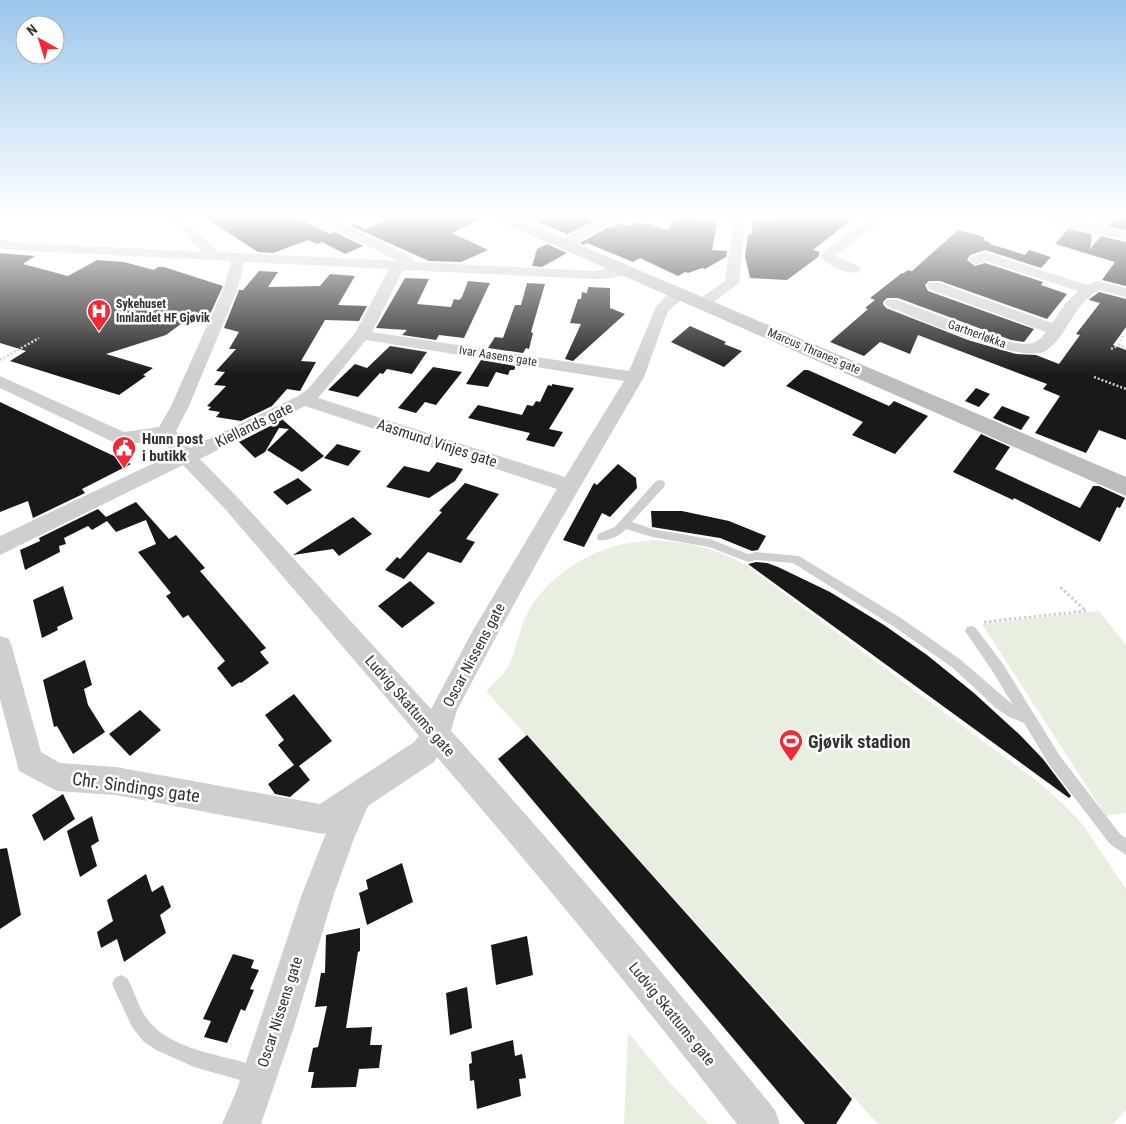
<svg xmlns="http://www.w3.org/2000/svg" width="1126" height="1124" viewBox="0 0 1126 1124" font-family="'Roboto Condensed',sans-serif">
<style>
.green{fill:#e8efe0}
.building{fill:#191919}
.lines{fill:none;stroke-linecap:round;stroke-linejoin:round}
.path-far1{stroke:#cfcfcf;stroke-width:2.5;stroke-dasharray:2 2;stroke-linecap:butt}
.path{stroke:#cfcfcf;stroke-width:3;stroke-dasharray:2.5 2.5;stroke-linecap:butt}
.service{fill:#cfcfcf;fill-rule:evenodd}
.minor{fill:#cfcfcf;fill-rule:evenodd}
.secondary{fill:#bcbcbc;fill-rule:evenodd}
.labels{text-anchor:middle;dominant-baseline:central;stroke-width:5;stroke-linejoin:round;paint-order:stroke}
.far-poi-label{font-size:12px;font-weight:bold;fill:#323232;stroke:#fff;text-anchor:start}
.far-street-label{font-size:12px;fill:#323232;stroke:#fff}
.street-label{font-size:15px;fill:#323232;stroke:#fff}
.poi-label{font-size:15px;font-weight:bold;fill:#323232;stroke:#fff;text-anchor:start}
.near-poi-label{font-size:18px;font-weight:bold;fill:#323232;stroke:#fff;text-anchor:start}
.near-street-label{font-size:18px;fill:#323232;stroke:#fff}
</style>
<rect width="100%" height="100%" fill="#fff"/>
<g class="green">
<path d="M654,540c37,3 57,7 90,24l297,220 23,21 19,20 43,64v221l-13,14h-235l-392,-433c7,-8 18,-16 23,-26 9,-18 10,-39 21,-57 19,-31 58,-57 93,-64 10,-2 21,-3 31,-4z"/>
<path d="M1099,611l27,34v168l-20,3 -124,-192z"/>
<path d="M628,1032l40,49 41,43h-85z"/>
</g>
<g class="building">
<path d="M204,217h92l34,17 5,-2 28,14 -18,8 -23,-12 -5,2 -9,-4 -35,13 -15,-1z"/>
<path d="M392,217h94l-34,16 36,17 -27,12 -32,-1 -78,-35 4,-2 10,5z"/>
<path d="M526,217h58l10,4 -30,15 3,-2z"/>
<path d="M675,217l41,3 -1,3 2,1 -5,26 15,1 -1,6 -21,12 -3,-1 -14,5 -3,-1 -7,4 -38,-18 -7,4 -46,-19 -3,2 -4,-2 29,-16 2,1 9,-5 7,3 9,-5 8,3 3,-1 20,7z"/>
<path d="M774,217h81l-42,33 7,2 -2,5 -31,23 -37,-2 -5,-22 3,-21 4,-2 1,-14 20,1z"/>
<path d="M1117,217h9v13l-17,-4z"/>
<path d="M1068,229l24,5 -2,15 11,-13 25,6v44l-24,-6 13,-18 -60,-18z"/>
<path d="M958,230l23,6 4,2 -2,2 8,3 -1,1 35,11 4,-5 22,7 -10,11 -56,-18 -15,5 -3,5 8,6 10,-3 58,19 -2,3 26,9 -20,25 -107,-38h-11l-4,4 3,6 106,38 -10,13 -13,-2 -113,-42h-11l-4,4v2l3,4 82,32 48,14 20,1 23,9 21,-29 -4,-1 24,-31 -11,-3 2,-2 8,-6 27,7v28l-13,18 13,5v90l-27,-10 -13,23 -51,-20 25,-37 -17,-7 4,-5 -129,-49 -8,19 -30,-12 -16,14 -34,-14 38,-33 -3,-1 10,-8 -5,-2 32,-25h2l4,-3 4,1z"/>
<path d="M547,244l20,9 -25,14 -10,-1 5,-17z"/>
<path d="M0,253l35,3 -12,8 45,12 29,-16 27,2 30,8 4,-3h6l59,19 -17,37 -17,-5 -23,17 -60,19 47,14 -10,7 3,1 -27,19 -109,-34 16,-10 -26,-8z"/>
<path d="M259,271l19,1 -10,15 52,-1 10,-12 25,2 -17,29 29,1 -8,15 -34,-1 -24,41 15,1 -16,29 -13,-2 -15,17 -31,15 -25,-4 4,-5 -12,-2 3,-3 -4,-1 19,-20 -12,-1 11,-13 -9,-1 20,-22h-7l10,-17 -15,-4 15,-38h4z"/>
<path d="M405,278l24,1 -12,25 34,3 3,-8 5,1 3,-3 6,-16 22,2 -26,55 -25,-3 -3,5 -34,-5 5,-5 -31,-2z"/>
<path d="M527,283l18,1 -14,48 2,1 -4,16 -3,-1 -3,5 -35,-5 7,-11 8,1 12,-33h6z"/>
<path d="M588,287l22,1v20l15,6 -52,47 -8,-2 16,-35 -11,-1 8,-24h3l1,-7 5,1z"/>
<path d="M690,326l36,16 -2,2 18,7 -18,16 -53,-25z"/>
<path d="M390,346l37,6 -15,22 -25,-5 -4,5 -3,-1 -22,24 -30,-7 27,-26 12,4z"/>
<path d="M481,360l35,6 -2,4h-4l-2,5 -12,-3 -8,15 -22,-3z"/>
<path d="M433,367l29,5 -26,33 -11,-3 -9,11 -18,-5z"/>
<path d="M804,370h4l81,36 5,-5 34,15 -33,38 -43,-19 11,-13 -77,-36z"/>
<path d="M552,384l22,4 -25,41 14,3 -9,15 -28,-7 4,-7 -62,-15 10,-13 44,10 5,-10 6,1 3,-5 4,1 8,-17 4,1z"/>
<path d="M976,388l14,6 -11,13 -14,-6z"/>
<path d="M0,402l99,47 32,15 -49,25 3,4 -52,25 -5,-17 -28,11z"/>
<path d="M1002,406l28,11 -9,13 -28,-12z"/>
<path d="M284,419l-1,1 41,36 -22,16 -35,-22 22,-21 -10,-1 -14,24 -10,6 -16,-16z"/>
<path d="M981,434l29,13 -15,22 85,39 13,-22h6l26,12 -5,10 -3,-1 -17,35 -86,-44 -1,2 -60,-28z"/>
<path d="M337,444l24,7 -13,15 -24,-8z"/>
<path d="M437,462l26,7 -8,12 -26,17 -43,-11 18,-21 25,6z"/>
<path d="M618,464l18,14 1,10 -27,29 -8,-4 -18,34 -21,-7 31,-57 3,2z"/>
<path d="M298,478l14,12 -25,15 -14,-13z"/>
<path d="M465,483l34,11 -33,45 9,3 -14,21 -33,-11 -24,27 -19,-9 12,-13 3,2 42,-47 -3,-1z"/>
<path d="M136,502l33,37 7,-4 29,33 -5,3 66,77 -6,4 9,11 -28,20 -1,-1 -8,5 -15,-19 8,-7 -37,-46 -5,3 -17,-22 5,-3 -33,-41 18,-8 -10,-24 -30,12 -9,-11 -15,9 -4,-4 -24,12 2,6 -7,2 1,6 -35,18 -5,-20 20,-9 -1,-3 59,-29 8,8z"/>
<path d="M651,511h31l47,10 37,15 -8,14 -6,1 -32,-13 -68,-11z"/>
<path d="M353,517l19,17 -33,22 -6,-7 -40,6z"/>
<path d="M756,562l11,1 11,4 52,25 54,33 43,30 47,38 46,42 23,24 28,37 -2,2 -321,-234z"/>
<path d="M410,581l25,22 -33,25 -24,-22z"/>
<path d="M63,586l10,33 -16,8 1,3 -16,8 -9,-38z"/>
<path d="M85,660l7,25 -8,4 4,16 17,27 -32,22 -16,-28 -3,1 -11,-47z"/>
<path d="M294,694l38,47 -33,25 11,14 -20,17 -15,-3 -7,-10 26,-19 -16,-20 6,-5 -19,-25z"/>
<path d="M140,710l21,20 -31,26 -21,-22z"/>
<path d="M527,735l325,364 -16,25h-31l-307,-365z"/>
<path d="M63,794l12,25 -31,22 -12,-26z"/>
<path d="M92,816l7,25 -8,5 6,20 -17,11 -13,-46z"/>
<path d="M7,848l14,67 -21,14v-80z"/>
<path d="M402,863l11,39 -46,23 -8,-32 9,-4 -2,-9z"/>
<path d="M146,874l6,18 11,-7 8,22 -11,8 6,18 -42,29 -7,-23 -16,9 -4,-16 16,-11 -6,-21z"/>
<path d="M360,928v23l-2,1 -12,76 26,-1 -2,18h12l-3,23 -20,1 -3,18 -45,1 3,-16h-6l5,-24 5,-1 9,-41 -12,1 6,-34h4l1,-38z"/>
<path d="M527,936l6,39 -37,10 -5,-40z"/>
<path d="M233,954l21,6 -3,8 8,2 -9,19 4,1 -9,21 -4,-2 -14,34 -23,-6 7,-16 -8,-2z"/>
<path d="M467,987l5,41 -22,7 -4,-42z"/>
<path d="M513,1040l2,16 7,-2 4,24 -7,1 2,17 -44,13 -3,-29 -4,1 -1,-17 3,-1 -1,-11z"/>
</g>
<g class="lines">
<g class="path-far1">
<path d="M1119,345l4,-9"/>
<path d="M1111,349l8,-4 7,3"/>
<path d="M0,360l39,-22"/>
<path d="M1094,377l32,12"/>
</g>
<path class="path" d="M984,622l102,-11 -26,-24"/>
<g class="service">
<path d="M1105,217h6l-10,13h-4l-1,-1z"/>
<path d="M660,480l4,1 1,3 -1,3 -32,35 20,7 58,10 38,15 8,-2 43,4 102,62 60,42 52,45 -20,-33 -28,-41 2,-4 4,-1 4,1 28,37 57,92 60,78 6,4v17l-16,-11 -60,-78 -26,-43 -15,-6 -13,-9 -43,-40 -60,-42 -100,-63 -37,-3 -8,2 -39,-15 -57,-10 -26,-8c-5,6 -19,13 -28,11l-1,-3 1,-3 17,-7 41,-46z"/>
<path d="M121,975l6,3c8,13 11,30 21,42 24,32 81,35 117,49l2,7 -2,7 -7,2 -64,-18 -38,-17 -12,-8 -12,-15 -20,-43 3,-6z"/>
</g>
<g class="minor">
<path d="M166,217h13l40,35 179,9 -83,-41 -2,-3h16l83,40 2,5 180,9c10,-1 25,-7 33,-5l2,3c-8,10 -23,10 -35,10l-191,-9 -31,62 257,39 27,-64c7,-9 18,-19 30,-16l2,3 -20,17 -24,66 -93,160 -61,111 -33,62 -6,21c112,123 219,250 324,379l5,14h-43c-97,-125 -197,-248 -300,-367l-3,5 -66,44 -13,30 -21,58 -40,133 -33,97h-39l14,-32 66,-198 24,-61 -3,1 -207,-39 -59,-4 -38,-20 -19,-72v-63l9,3 3,8 29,105 19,11 56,4 204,37 94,-62 5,-6 -193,-226 -43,-45 -183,90v-19l173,-82 -12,-15 -35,6 -15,-4 -111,-53v-12l124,56 35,-5 12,-21 53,-118 7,-27 -222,-11 -9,-3v-8l10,3 193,10zM244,262l145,7 -34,64 -47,56 -10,7 -108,52 -14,-17 13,-25 49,-118zM366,340l258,41 -59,96 -247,-79zM305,406l252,83 -85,143 -41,77 -191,-209 -40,-41z"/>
<path d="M606,217h16l-53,30h-10l-2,-3 2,-3z"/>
<path d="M734,217h12l-7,66 -31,23h-10l-3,-3 3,-3 27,-19z"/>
<path d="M871,217h14l-50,39 24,10 2,3 -2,3c-13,3 -31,-6 -39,-16l2,-3z"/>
<path d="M1035,217c31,0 60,7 91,15v8l-89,-20z"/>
<path d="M984,252l103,33 10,-4 29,7v9l-27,-7c-27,15 -30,44 -52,60 -22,17 -133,-33 -160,-44l-3,-3 3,-3h10l114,42c16,3 25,4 35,-10l-117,-43 -2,-3 2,-3h10l113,40 13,-19 13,-13 -93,-30 -9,3 -7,-4 2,-3z"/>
</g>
<path class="secondary" d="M493,217h21l612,260v19l-630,-276z"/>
</g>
<linearGradient id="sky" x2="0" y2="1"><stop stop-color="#9cc6eb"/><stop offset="0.58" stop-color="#fff"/><stop offset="1" stop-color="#fff" stop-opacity="0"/></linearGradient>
<rect width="1126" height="374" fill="url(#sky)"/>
<defs>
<g id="hospital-pin" transform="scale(1.25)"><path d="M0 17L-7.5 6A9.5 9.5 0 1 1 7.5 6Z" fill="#f32a33" stroke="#fff"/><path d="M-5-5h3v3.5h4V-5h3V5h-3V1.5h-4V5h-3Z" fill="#fff"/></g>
<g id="civic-pin" transform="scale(1.25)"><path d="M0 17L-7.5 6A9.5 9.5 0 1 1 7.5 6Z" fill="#f32a33" stroke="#fff"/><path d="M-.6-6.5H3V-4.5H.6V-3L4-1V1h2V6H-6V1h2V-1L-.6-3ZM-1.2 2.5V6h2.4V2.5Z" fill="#fff"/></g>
<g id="stadium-pin" transform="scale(1.25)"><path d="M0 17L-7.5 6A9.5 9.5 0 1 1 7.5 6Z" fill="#f32a33" stroke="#fff"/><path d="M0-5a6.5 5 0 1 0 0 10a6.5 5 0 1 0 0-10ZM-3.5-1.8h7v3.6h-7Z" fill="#fff"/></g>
</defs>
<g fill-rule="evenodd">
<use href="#hospital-pin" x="99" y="311"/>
<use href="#civic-pin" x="124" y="448"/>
<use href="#stadium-pin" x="791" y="741"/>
</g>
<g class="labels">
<g class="far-poi-label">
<text x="116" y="304">Sykehuset<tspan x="116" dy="14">Innlandet HF Gjøvik</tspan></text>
</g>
<g class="far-street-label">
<text transform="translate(977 334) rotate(20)">Gartnerløkka</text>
<text transform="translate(814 351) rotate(23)">Marcus Thranes gate</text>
<text transform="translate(498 356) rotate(9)">Ivar Aasens gate</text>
</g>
<g class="street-label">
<text transform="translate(254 425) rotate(-26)">Kiellands gate</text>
<text transform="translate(437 443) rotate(18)">Aasmund Vinjes gate</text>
<text transform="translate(474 655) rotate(-62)">Oscar Nissens gate</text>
<text transform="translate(410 706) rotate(49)">Ludvig Skattums gate</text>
<text transform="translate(280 1012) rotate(-72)">Oscar Nissens gate</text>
<text transform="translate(672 1014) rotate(51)">Ludvig Skattums gate</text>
</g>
<g class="poi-label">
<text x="142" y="439">Hunn post<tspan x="142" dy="17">i butikk</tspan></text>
</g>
<g class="near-poi-label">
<text x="808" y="741">Gjøvik stadion</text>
</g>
<g class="near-street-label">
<text transform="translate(136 787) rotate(8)">Chr. Sindings gate</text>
</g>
</g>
<g transform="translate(40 40) rotate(321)"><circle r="24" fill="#ffffff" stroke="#adadad"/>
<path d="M0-4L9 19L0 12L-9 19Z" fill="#f32a33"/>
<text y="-8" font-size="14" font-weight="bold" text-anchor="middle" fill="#323232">N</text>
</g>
</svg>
